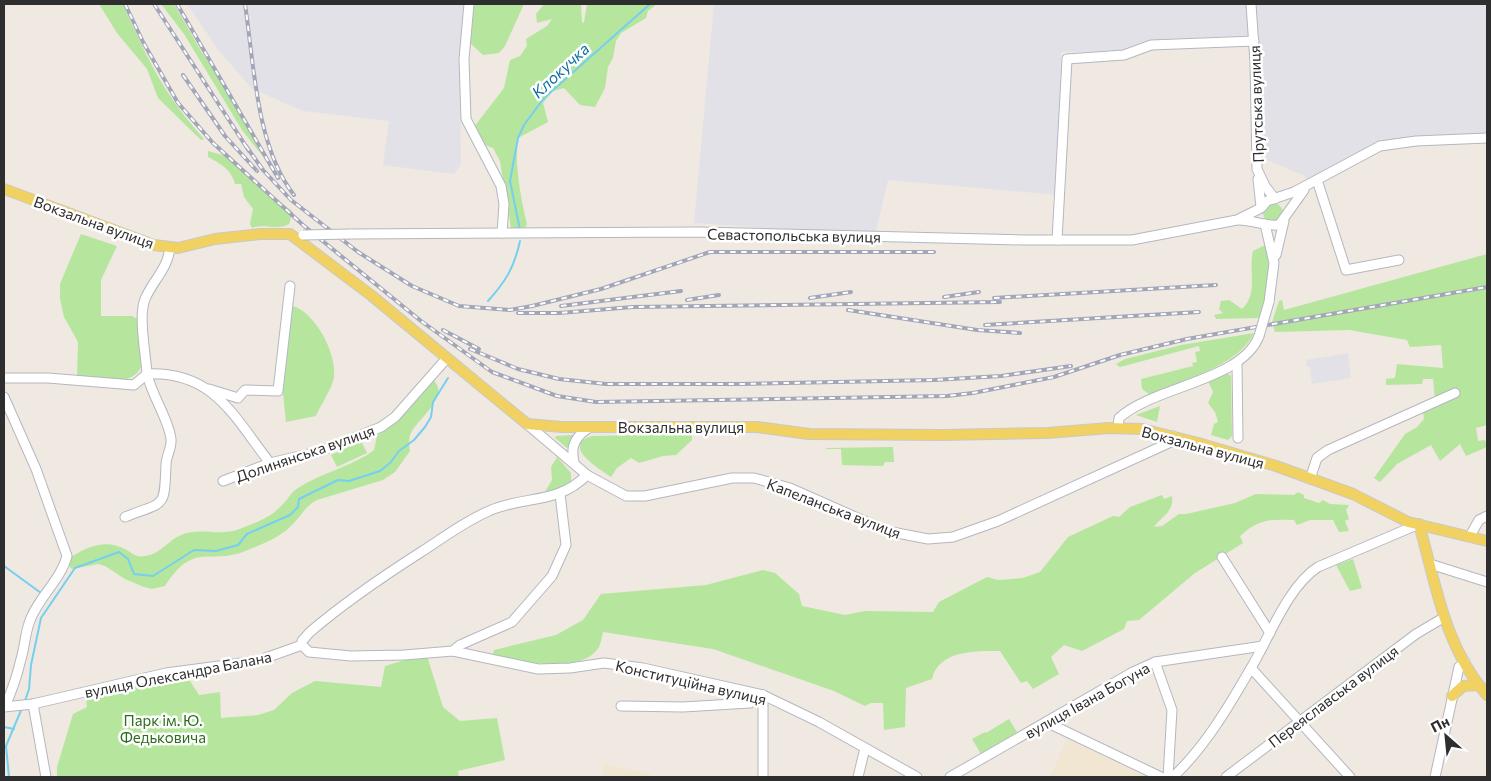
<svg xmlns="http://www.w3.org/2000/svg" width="1491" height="781" viewBox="0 0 1491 781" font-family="Commissioner,sans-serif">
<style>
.industrial{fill:#e3e1e8}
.education{fill:#f0e6d1}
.green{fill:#b6e59e}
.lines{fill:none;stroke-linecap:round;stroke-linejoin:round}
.stream{stroke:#75cff0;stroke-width:2}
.minor-casing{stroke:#b4b7c1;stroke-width:11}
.major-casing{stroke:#c9c9c9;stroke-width:12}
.minor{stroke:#fff;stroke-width:9}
.major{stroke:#f2d163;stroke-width:10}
.rail-casing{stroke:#a3a6b8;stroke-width:4}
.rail{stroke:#fff;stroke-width:2;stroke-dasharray:5.5;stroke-linecap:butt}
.minor-bridge-casing{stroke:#b4b7c1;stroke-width:11;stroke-linecap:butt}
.minor-bridge{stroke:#fff;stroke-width:9}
.labels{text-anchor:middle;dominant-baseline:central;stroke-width:5;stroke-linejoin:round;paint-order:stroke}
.street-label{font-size:15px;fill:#2e2e2e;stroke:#fff}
.park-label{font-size:15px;fill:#2c6e1b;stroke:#fff}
.water-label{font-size:16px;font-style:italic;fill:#0d6fa3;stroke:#fff}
</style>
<rect width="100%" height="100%" fill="#efe9e1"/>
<g class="industrial">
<path d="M187,4h276l-3,85 1,75 -7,10 -71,-9 6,-44 -86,-10 -51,-22 -35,-41z"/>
<path d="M714,4h535l2,31 -105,5 -26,11 -59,1 -3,143 -170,-15 -13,55 -181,-12z"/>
<path d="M1253,4h234v133l-107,8 -72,39 -3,-8 -45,-19z"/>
<path d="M1348,353l3,25 -39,6 -2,-17h-3l-1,-7z"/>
</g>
<g class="education">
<path d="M1067,739l81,38h-98z"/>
<path d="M604,764l47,10 -1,3h-48z"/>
</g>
<g class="green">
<path d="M99,4h25c3,12 10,24 15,35 17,38 37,69 65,100l-3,1 -43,-42 -11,-29 -30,-36z"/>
<path d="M161,4h13l27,47 28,42 35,65 -22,-28 -58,-96z"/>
<path d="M472,4h52l-19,42 -6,7 -16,2 -13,-12z"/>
<path d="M544,4h37l1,19 2,-1 3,-18h70l-9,7 -2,7 -25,15 -5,8 -3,17 -5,9 -3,21 -10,19 -15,-2 -16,-17 -11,3 -10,12 5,19 -30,16c-4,24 3,62 9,86l-2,4h-14l-11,-67 -7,-13 -14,-5 -5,-16 30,-39 6,-28 10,-4 7,-10 -1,-7 21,-13 5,-7 -15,4 -1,-9z"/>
<path d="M208,151l18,5 8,5 12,15 42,32 5,4 -4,12c-12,7 -25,-1 -37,4l-2,-4 3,-15 -9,-12 -3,-13h-6c-4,-15 -14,-20 -27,-27z"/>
<circle cx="1273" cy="213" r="10"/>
<path d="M81,234l36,12 -16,34v36h31l7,4 3,44c-7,25 -45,15 -65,14l1,-36 -14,-25 -4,-18v-15z"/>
<path d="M1265,245c8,22 0,51 -5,73l-44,1 -2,-4 9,-2 -4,-4 2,-8 8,-1 13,9c17,-16 6,-39 11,-58z"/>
<path d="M1487,254v171l-11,3 2,13 7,-1 2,7 -21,9 -6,-12 -20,17 -9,-16 -34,19 -17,18 -6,-4 31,-44 12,-7 7,-8 -1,-8 12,-11 -2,-21h-10l-1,5 -36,1v-6l9,-1 2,-14 46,4 -2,-23 -31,2 -3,-7 -58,-10 -74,2 -3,-10 7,-21 3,-1 2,10z"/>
<path d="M289,305c25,4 48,48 45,72 -1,10 -14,29 -18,39l-30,6 -3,-29z"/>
<path d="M1254,333c-15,33 -74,48 -105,61l-7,-5 -1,-10 52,-13 -1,-3 5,-1 -2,-10 5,-1 -1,-5 -79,21 -4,-3 9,-5 56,-14z"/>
<path d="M1227,373l4,3 1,60 -4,4 -17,-5 3,-11 4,-2 -3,-10 -7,-9 5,-11 -5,-11z"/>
<path d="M434,381c15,14 -15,38 -22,50 -4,7 -3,13 -2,20l-15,21 -12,8 -66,20c-12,6 -15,15 -24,24 -11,12 -28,19 -43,25 -40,19 -54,-11 -85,37l-13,3 -8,-2 -19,-8 -20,-13 -7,-2 -26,5 -3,-3 2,-9c17,-11 35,-18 54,-8 7,4 11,9 20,7 16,-2 22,-15 36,-21 18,-8 37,1 56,-5 15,-6 32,-11 43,-23 7,-6 11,-15 18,-19 22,-14 47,-20 69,-33l7,-5 3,-14 20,-17 33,-37z"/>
<path d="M1160,406l-3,16 -21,-7z"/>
<path d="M692,434v6l-16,15 -13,1 -24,7 -8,-5 -14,10 -6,9c-11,-8 -51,-31 -19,-41z"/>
<path d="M572,435l2,2 -4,11h-3l-12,-10 1,-2z"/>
<path d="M361,441l6,12 -30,14 -6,-12z"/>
<path d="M893,447l1,15h-9l-2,4 -41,-1 -1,-16h-15v-1z"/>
<path d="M557,457l14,16v11l-28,11 9,-15 -1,-13z"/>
<path d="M1298,492l6,3v3l15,5 4,-3 7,4 19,1 -3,5 3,9 -4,2 4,10 -10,1 -6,-12h-23l-13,5 -3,-5c-24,-1 -35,-1 -54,16l3,7 -48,30 -56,47 -12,1 -3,8 -42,22 -18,-6 -13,12 8,17 -26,15 -6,-8 -6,2 -21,-32c-25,0 -61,-1 -68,28l-26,9 -1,39 -21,3 -1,-27h-12l-6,3 -31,-15 -121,-42 -110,-17c-1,4 -2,11 -4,15 -18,29 -80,13 -107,9l2,-6 62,-15 27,-15 18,-26 105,-9 57,-15 12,3 24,21 3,12 43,9 20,-4 68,1 6,-10 48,-25 11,3 25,-2 17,-6 28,-35 45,-21 6,1 11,-10 32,-12 2,4 8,-3c2,16 -10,20 -18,31l8,-1 17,-12h7l49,-11 21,-9 38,1z"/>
<path d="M1353,559l9,29 -12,3 -14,-26z"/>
<path d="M427,656l16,51 17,14 37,-3 8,42 -47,11 1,6h-402v-10l16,-53 14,-7 -1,-10 99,-24 14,22 21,-3 1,26 37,-3 16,-5 18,-17 23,-12 66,6 4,-21 30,-9z"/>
<path d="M1009,719l9,15 -37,20 -9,-15 13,-7 1,1z"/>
</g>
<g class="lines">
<g class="stream">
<path d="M520,230l-10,-49 8,-43 6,-13 20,-27 106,-94"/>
<path d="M488,301c18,-20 26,-33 32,-60"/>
<path d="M4,566l37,27"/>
<path d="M25,701l4,-12 2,-24 10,-47 34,-50 44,-16 9,7 6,15 19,2 41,-26 22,1 22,-6 9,-11 43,-19 8,-8 1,-8 39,-19 11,1 31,-10 10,-8 9,-12 15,-11 11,-13 6,-10 2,-15 15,-24"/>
<path d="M4,727l10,2"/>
<path d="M9,777l-3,-31 16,-38"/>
</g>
<g class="minor-casing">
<g id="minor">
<path d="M469,4l-5,55 2,60 35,67 3,18 -2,29"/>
<path d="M1251,4l4,58 2,107 8,17 10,13"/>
<path d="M1258,179l3,28"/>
<path d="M1317,180l29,90 53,-10"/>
<path d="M1239,220c12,0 32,7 40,5l25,-35"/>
<path d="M1265,224l9,39 -5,39"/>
<path d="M350,234l350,-2 323,8h109l105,-20 24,-12 6,-7 27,-9 86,-46 36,-5 71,-3"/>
<path d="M1057,240l10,-181 57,-4 27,-10 103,-4"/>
<path d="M1276,255l8,-34"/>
<path d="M1237,363l1,75"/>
<path d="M4,378h44l86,7 13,-11c-1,-19 -9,-58 -2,-75 8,-19 23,-30 25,-52"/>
<path d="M209,389l29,9 7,-8 33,1 12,-105"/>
<path d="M4,397l32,72 31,87c-6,23 -27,40 -36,62 -6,13 -6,28 -10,41 -4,17 -9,32 -16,47"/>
<path d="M527,424l60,51 39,21h19l87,-18h22l36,10 97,43 41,8 25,-2 45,-16 173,-79 2,-6"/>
<path d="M1118,428l1,-10c35,-32 123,-37 140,-82"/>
<path d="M574,462c-4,-17 2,-26 16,-35"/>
<path d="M1310,479l7,-21 11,-8 127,-57"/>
<path d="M223,481l47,-18 51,-12 60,-24 14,-10 52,-59"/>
<path d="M125,517c41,-16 39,-8 41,-52 0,-9 6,-17 5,-26 -2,-19 -19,-43 -24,-65 67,-3 87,43 123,89"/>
<path d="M1470,536l9,-16 8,-4"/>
<path d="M1222,557l48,76"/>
<path d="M1430,564l57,18"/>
<path d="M302,645l7,7 42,4 53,-1 49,-4 85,18 32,-1 34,-5 39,5 120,27 56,27 98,55"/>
<path d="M453,651l7,-6 52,-23 40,-46 14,-31 -6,-51"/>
<path d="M1155,662l17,48 -4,67"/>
<path d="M1251,668l99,109"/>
<path d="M33,704l13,73"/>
<path d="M621,706l62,1 67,-4 13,-8"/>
<path d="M4,707l29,-3 133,-31 91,-12 45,-16v-4l8,-9c35,-30 72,-55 111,-80 22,-14 44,-31 68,-41 36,-16 68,-6 98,-36"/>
<path d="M1046,722l115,55"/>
<path d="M763,777v-82"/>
<path d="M858,777l7,-29"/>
<path d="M950,777l183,-105 22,-10 108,-16"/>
<path d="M1173,777c32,-30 56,-71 78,-109 18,-30 37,-82 67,-101l101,-43"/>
<path d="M1226,777l190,-143 27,-16"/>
<path d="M1435,777l24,-110 6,-5"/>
</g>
</g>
<g class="major-casing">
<g id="major">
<path d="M4,189l150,56 24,3 37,-9 45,-5h30l82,62 155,128 35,3h195l52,7 134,1 104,-2 62,-5 33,1 56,14 78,23 77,28 55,28 79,19"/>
<path d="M1419,524c17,60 25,122 68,171"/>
<path d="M1452,696l11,-10 16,-1"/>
</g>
</g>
<use href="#minor" class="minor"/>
<use href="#major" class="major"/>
<g class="rail-casing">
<g id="rail">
<path d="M125,4l18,38 35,61 35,40 90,82 118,96 71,51 65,24 39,6 351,-6 26,-3 81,-16 66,-22 67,-16 300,-52"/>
<path d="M154,4l95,147"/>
<path d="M177,4l101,174"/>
<path d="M245,4c9,60 11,143 49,191"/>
<path d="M183,75l42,61 32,35"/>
<path d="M246,146l17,24 28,30 67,52 54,34 47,20 51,4 22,-4 69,-17 109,-37h224"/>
<path d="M944,297l35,-5"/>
<path d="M810,298l41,-6"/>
<path d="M994,298l222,-13"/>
<path d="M687,300l32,-5"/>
<path d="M561,306l120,-15"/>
<path d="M848,310l129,20 43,3"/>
<path d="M518,313h41l74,-6 367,-5"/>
<path d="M985,325l214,-13"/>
<path d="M443,330l36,19"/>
<path d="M470,349l48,20 41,10 47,5h134l194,-4 67,-4 70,-10"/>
</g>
</g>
<use href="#rail" class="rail"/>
<g class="minor-bridge-casing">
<g id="minor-bridge">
<path d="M303,235l47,-1"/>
<path d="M1259,336l10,-34"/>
</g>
</g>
<use href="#minor-bridge" class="minor-bridge"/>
</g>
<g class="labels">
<g class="street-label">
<text transform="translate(1256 104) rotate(-92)">Прутська вулиця</text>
<text transform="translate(94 222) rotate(20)">Вокзальна вулиця</text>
<text transform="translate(794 235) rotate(1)">Севастопольська вулиця</text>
<text x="681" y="427">Вокзальна вулиця</text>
<text transform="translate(1203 447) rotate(15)">Вокзальна вулиця</text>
<text transform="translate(305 453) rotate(-19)">Долинянська вулиця</text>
<text transform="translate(834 508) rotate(21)">Капеланська вулиця</text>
<text transform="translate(178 674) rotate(-11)">вулиця Олександра Балана</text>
<text transform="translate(691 682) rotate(13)">Конституційна вулиця</text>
<text transform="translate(1333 696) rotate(-37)">Переяславська вулиця</text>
<text transform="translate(1087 700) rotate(-29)">вулиця Івана Богуна</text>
</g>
<g class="park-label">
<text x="163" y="720">Парк ім. Ю.<tspan x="163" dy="17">Федьковича</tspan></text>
</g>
<g class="water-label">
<text transform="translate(560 70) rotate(-43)">Клокучка</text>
</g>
</g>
<rect width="1491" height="781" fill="none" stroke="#2e2e2e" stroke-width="10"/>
<g transform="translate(1446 736) rotate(333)" stroke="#ffffff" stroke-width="4" paint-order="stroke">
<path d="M0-4L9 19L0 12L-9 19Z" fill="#2e2e2e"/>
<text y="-8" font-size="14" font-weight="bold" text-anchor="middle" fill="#2e2e2e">Пн</text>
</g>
</svg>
